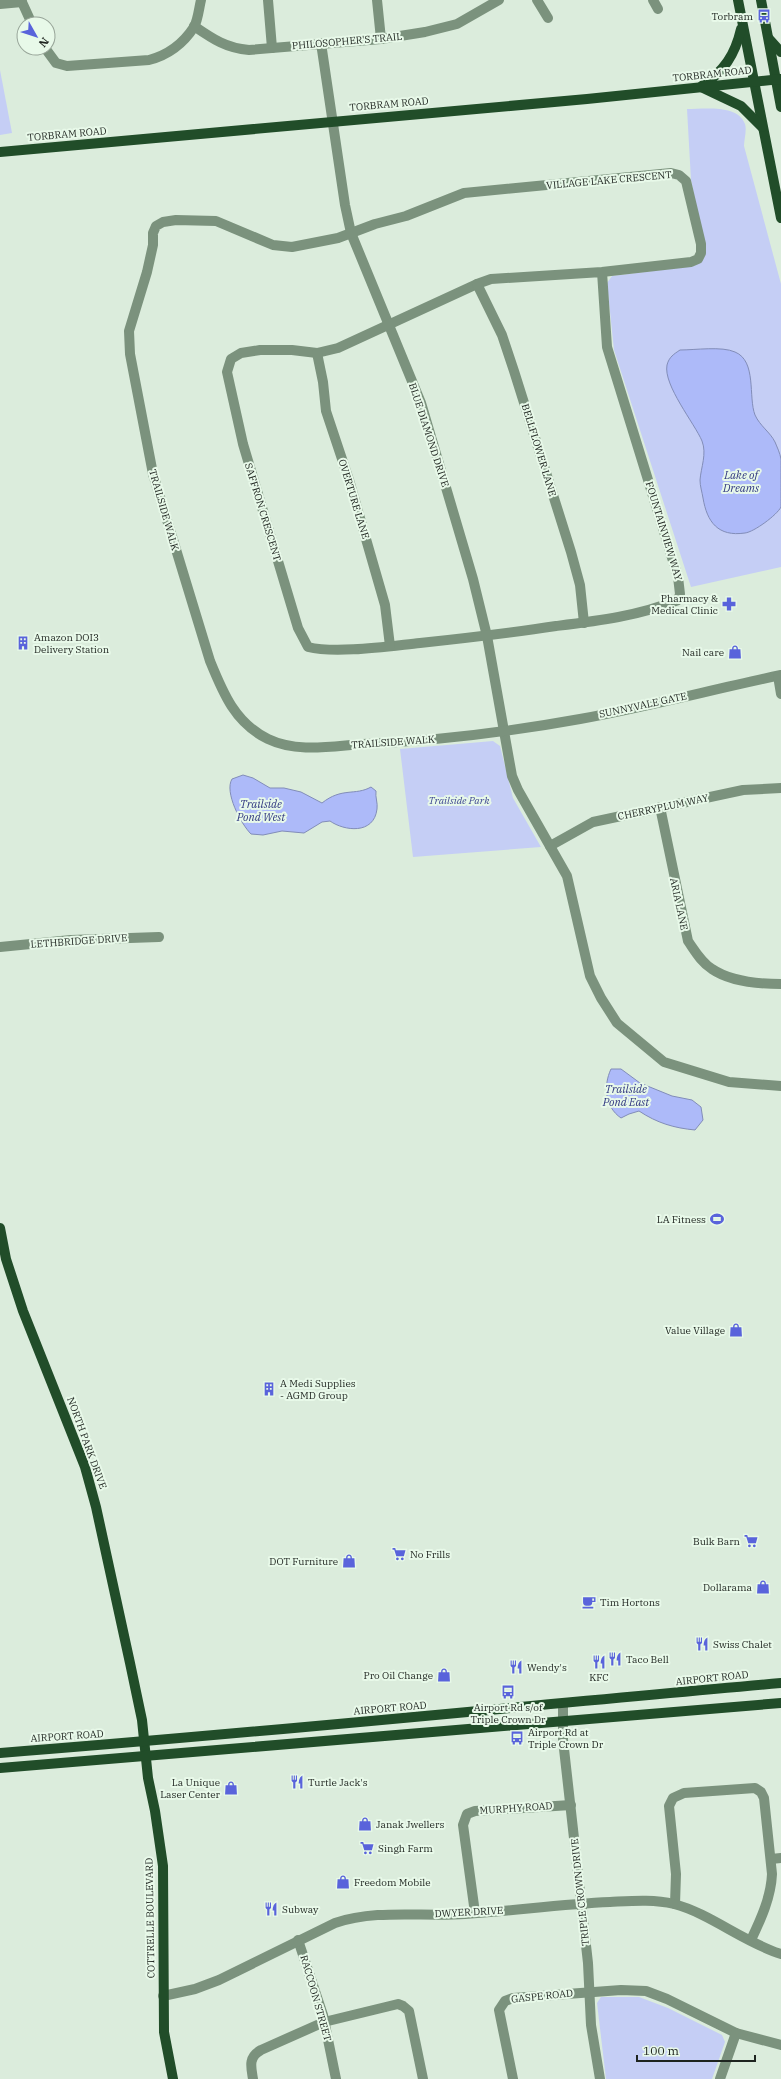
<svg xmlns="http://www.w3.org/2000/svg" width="781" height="2079" viewBox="0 0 781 2079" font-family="'IBM Plex Serif',serif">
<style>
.green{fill:#c5cef5}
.water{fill:#adbaf9;stroke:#828db8}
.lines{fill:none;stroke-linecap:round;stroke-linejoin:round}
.minor{stroke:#7b927d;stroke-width:10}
.major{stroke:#214d29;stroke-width:10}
.labels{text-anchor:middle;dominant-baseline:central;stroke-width:4;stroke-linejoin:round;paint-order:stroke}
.poi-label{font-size:10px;fill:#1e241f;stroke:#e8f9e9;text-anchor:start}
.street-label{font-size:10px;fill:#1e241f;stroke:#e8f9e9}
.park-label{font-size:10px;font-style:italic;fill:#3e4791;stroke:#e8f9e9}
.water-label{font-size:11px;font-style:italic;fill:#313881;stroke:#e8f9e9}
</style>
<rect width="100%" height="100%" fill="#dbecdc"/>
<g class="green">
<path d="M0,70l12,63 -12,2z"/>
<path d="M687,109c17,0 51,-5 58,15 2,6 -1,16 -1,22l37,138v283l-90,20 -77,-237 -7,-67 5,-7 82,-10 5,-3 6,-15 -14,-68z"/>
<path d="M493,741l7,5 13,52 28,49 -128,10 -13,-108z"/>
<path d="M601,1997h38l29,11 54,27 3,7 -13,37h-106l-9,-76z"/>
</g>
<g class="water">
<path d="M680,350c15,0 42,-4 55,2 22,9 13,45 20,63 5,11 15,17 20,27 2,5 5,11 6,17 0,7 0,43 0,48 -4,8 -27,25 -36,26 -27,4 -38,-11 -42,-35 -1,-6 -3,-12 -3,-18 1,-13 7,-26 2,-39 -7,-17 -39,-56 -35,-76 2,-8 7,-11 13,-15z"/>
<path d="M243,775l10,3 17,10h14l17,4 21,11c20,-16 33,-7 49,-16l5,4c-1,6 2,12 1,18 -3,26 -33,22 -47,12l-8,1 -18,11 -22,-2 -19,4 -12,-1c-10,-10 -27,-42 -19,-55z"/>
<path d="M611,1069h10l19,14 32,13 20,4 9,7 2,13 -8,10c-21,-2 -38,-7 -56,-19l-10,3 -8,4c-16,-11 -18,-32 -10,-49z"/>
</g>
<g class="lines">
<g class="minor">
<path d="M21,0l11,24"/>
<path d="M268,0l4,48"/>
<path d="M377,0l4,39"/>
<path d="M537,0l11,18"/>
<path d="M653,0l5,9"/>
<path d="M0,4l22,-2"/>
<path d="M194,26c19,13 32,22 55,24l132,-11 44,-7 32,-8 42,-24"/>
<path d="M321,43l24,162 6,28 70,170 52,176 14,57 25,140 6,14 49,86 23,100 11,22 16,25 47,39 65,20 52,4"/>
<path d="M45,48l11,15 11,3 82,-6c19,-5 34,-16 45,-33 4,-7 5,-19 7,-27"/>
<path d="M602,272l5,75 71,230 2,17 -2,6c-39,16 -81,21 -122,26 -45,7 -90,12 -136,17 -30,3 -84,11 -112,4l-10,-19 -55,-184 -16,-72 4,-13 10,-6 19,-3h32l25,3 21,-5 139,-64 14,-5 111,-7 89,-10 7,-3 3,-6v-9l-15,-63 -7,-6 -8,-2 -207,20 -58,23 -31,8 -37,14 -46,9 -19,-2 -57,-24 -40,-1 -13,2 -7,4 -3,7v12l-6,27 -18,59 1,23 23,120 57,187c13,32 25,62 58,78 29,14 64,7 95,5 73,-3 145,-12 217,-25 67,-12 134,-30 201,-44"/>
<path d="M477,284l25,51 12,36 57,181 9,33 4,38"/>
<path d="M317,353l6,29 3,29 23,69 36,125 5,41"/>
<path d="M778,676l3,18"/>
<path d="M660,807l28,134c7,10 13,21 24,28 19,13 47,15 69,15"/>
<path d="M550,846l43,-24 150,-32 38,-2"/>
<path d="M0,947l71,-7 88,-3"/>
<path d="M563,1705v35l25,223 3,62 9,54"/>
<path d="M771,1859l10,-1"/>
<path d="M675,1904l1,-30 -7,-68 4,-8 11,-5 71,-5 6,4 3,6 8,76c-1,23 -11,45 -21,66"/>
<path d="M475,1913l-12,-88 4,-11 8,-3 96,-6"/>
<path d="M298,1940l25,75 13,64"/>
<path d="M163,1996l32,-7 24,-9 116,-57c42,-14 86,-6 130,-9 48,-3 96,-10 145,-12 21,-1 43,-3 64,2 35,9 71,39 107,50"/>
<path d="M253,2079c-2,-12 -5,-22 8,-29l63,-28 74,-18 5,2 6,5 14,68"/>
<path d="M513,2079l-14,-69 6,-9 8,-3 108,-8 25,1 21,8 69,34 45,12"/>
<path d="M720,2079l16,-46"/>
</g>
<g class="major">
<path d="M738,0l43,218"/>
<path d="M761,0l20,107"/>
<path d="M769,39l12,13"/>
<path d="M702,86c22,-15 33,-31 39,-57"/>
<path d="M701,87l40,19 21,21"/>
<path d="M0,152l587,-53 194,-20"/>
<path d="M0,1228l6,31 17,52 62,156 11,40 34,156 12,57 6,58 7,33 8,55 1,166 9,47"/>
<path d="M0,1753c261,-20 521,-47 781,-70"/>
<path d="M0,1768l781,-65"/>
</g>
</g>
<defs>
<g id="bus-bare" transform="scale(1.08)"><path d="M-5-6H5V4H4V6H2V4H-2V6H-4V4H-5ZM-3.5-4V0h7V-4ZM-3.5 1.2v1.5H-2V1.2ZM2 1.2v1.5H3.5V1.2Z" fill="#5963db" stroke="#e8f9e9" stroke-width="2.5" paint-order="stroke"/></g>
<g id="pharmacy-bare" transform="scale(1.08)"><path d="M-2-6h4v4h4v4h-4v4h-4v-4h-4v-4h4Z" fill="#5963db" stroke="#e8f9e9" stroke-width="2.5" paint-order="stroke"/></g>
<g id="building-bare" transform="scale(1.08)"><path d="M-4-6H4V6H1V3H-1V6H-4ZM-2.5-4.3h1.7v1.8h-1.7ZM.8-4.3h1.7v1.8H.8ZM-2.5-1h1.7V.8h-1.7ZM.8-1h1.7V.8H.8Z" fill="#5963db" stroke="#e8f9e9" stroke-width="2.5" paint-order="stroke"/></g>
<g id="shop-bare" transform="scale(1.08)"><path d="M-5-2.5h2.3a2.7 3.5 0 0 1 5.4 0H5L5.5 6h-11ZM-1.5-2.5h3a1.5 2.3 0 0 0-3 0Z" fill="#5963db" stroke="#e8f9e9" stroke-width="2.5" paint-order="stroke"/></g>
<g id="stadium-bare" transform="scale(1.08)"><path d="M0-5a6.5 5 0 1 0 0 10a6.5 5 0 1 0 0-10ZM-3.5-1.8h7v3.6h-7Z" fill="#5963db" stroke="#e8f9e9" stroke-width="2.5" paint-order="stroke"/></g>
<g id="supermarket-bare" transform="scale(1.08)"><path d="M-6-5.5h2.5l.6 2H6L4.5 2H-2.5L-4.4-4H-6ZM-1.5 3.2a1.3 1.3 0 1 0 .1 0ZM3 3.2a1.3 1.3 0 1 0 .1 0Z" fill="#5963db" stroke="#e8f9e9" stroke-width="2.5" paint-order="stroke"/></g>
<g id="cafe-bare" transform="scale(1.08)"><path d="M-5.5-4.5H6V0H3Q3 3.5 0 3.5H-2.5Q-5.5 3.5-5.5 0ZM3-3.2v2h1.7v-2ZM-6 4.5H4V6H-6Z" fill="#5963db" stroke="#e8f9e9" stroke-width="2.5" paint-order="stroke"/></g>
<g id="restaurant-bare" transform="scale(1.08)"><path d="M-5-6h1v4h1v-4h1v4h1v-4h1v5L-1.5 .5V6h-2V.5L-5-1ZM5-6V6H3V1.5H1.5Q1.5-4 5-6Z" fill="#5963db" stroke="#e8f9e9" stroke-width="2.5" paint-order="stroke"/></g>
</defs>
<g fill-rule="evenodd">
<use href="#bus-bare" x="764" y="16"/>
<use href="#pharmacy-bare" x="729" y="604"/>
<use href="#building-bare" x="23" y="643"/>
<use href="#shop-bare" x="735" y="652"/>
<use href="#stadium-bare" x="717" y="1219"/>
<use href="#shop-bare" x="736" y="1330"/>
<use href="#building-bare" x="269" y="1389"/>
<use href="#supermarket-bare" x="751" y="1541"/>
<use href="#supermarket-bare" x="399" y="1554"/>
<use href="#shop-bare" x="349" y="1561"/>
<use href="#shop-bare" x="763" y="1587"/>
<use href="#cafe-bare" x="589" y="1602"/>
<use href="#restaurant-bare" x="702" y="1644"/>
<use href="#restaurant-bare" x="615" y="1659"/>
<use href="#restaurant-bare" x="599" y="1662"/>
<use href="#restaurant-bare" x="516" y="1667"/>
<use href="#shop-bare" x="444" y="1675"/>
<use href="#bus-bare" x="508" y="1692"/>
<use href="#bus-bare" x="517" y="1738"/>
<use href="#restaurant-bare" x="297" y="1782"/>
<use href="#shop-bare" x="231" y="1788"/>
<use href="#shop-bare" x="365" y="1824"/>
<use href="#supermarket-bare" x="367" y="1848"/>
<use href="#shop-bare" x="343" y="1882"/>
<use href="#restaurant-bare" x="271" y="1909"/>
</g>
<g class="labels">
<g class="poi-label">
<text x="753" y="16" text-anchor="end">Torbram</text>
<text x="718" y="598" text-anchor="end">Pharmacy &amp;<tspan x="718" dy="12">Medical Clinic</tspan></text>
<text x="34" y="637">Amazon DOI3<tspan x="34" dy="12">Delivery Station</tspan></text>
<text x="724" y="652" text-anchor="end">Nail care</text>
<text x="706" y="1219" text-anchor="end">LA Fitness</text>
<text x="725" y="1330" text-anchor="end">Value Village</text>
<text x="280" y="1383">A Medi Supplies<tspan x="280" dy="12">- AGMD Group</tspan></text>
<text x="740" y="1541" text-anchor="end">Bulk Barn</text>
<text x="410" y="1554">No Frills</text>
<text x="338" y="1561" text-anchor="end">DOT Furniture</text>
<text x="752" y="1587" text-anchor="end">Dollarama</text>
<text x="600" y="1602">Tim Hortons</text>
<text x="713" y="1644">Swiss Chalet</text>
<text x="626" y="1659">Taco Bell</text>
<text x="527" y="1667">Wendy's</text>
<text x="433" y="1675" text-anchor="end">Pro Oil Change</text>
<text x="599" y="1677" text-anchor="middle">KFC</text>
<text x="508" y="1707" text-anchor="middle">Airport Rd s/of<tspan x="508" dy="12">Triple Crown Dr</tspan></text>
<text x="528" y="1732">Airport Rd at<tspan x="528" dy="12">Triple Crown Dr</tspan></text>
<text x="220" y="1782" text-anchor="end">La Unique<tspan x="220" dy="12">Laser Center</tspan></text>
<text x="308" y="1782">Turtle Jack's</text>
<text x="376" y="1824">Janak Jwellers</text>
<text x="378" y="1848">Singh Farm</text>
<text x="354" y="1882">Freedom Mobile</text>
<text x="282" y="1909">Subway</text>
</g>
<g class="street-label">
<text transform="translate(347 41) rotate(-5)">PHILOSOPHER'S TRAIL</text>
<text transform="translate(712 74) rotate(-6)">TORBRAM ROAD</text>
<text transform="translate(389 104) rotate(-5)">TORBRAM ROAD</text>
<text transform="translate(67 134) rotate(-5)">TORBRAM ROAD</text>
<text transform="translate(609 180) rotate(-5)">VILLAGE LAKE CRESCENT</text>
<text transform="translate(429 435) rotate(72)">BLUE DIAMOND DRIVE</text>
<text transform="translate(539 450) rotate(73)">BELLFLOWER LANE</text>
<text transform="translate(354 499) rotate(73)">OVERTURE LANE</text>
<text transform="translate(164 510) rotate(74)">TRAILSIDE WALK</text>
<text transform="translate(263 512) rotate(73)">SAFFRON CRESCENT</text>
<text transform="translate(664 531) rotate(73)">FOUNTAINVIEW WAY</text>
<text transform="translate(643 705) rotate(-12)">SUNNYVALE GATE</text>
<text transform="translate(393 742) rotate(-4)">TRAILSIDE WALK</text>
<text transform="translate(663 807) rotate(-12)">CHERRYPLUM WAY</text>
<text transform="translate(679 904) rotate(78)">ARIA LANE</text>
<text transform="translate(79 941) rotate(-4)">LETHBRIDGE DRIVE</text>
<text transform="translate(87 1443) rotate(70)">NORTH PARK DRIVE</text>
<text transform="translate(712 1678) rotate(-6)">AIRPORT ROAD</text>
<text transform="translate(390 1708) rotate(-5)">AIRPORT ROAD</text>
<text transform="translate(67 1736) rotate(-4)">AIRPORT ROAD</text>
<text transform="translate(516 1808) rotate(-4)">MURPHY ROAD</text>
<text transform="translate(580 1892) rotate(-96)">TRIPLE CROWN DRIVE</text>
<text transform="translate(469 1912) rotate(-3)">DWYER DRIVE</text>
<text transform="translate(150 1918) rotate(-91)">COTTRELLE BOULEVARD</text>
<text transform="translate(542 1996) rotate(-6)">GASPE ROAD</text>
<text transform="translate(316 1998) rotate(74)">RACCOON STREET</text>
</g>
<g class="park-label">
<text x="459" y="800">Trailside Park</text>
</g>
<g class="water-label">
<text x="741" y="475">Lake of<tspan x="741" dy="13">Dreams</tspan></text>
<text x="261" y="804">Trailside<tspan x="261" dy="13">Pond West</tspan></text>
<text x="626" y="1089">Trailside<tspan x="626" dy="13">Pond East</tspan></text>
</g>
</g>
<g transform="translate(36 36) rotate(129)"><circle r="19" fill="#e8f9e9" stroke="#97a498"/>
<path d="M0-3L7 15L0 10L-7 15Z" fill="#5963db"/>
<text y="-6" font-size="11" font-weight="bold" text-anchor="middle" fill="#1e241f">N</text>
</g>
<path d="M637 2055v6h118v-6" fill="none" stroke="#1e241f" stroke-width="2"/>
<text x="643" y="2055" font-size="12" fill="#1e241f" stroke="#e8f9e9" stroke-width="3" paint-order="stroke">100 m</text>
</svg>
